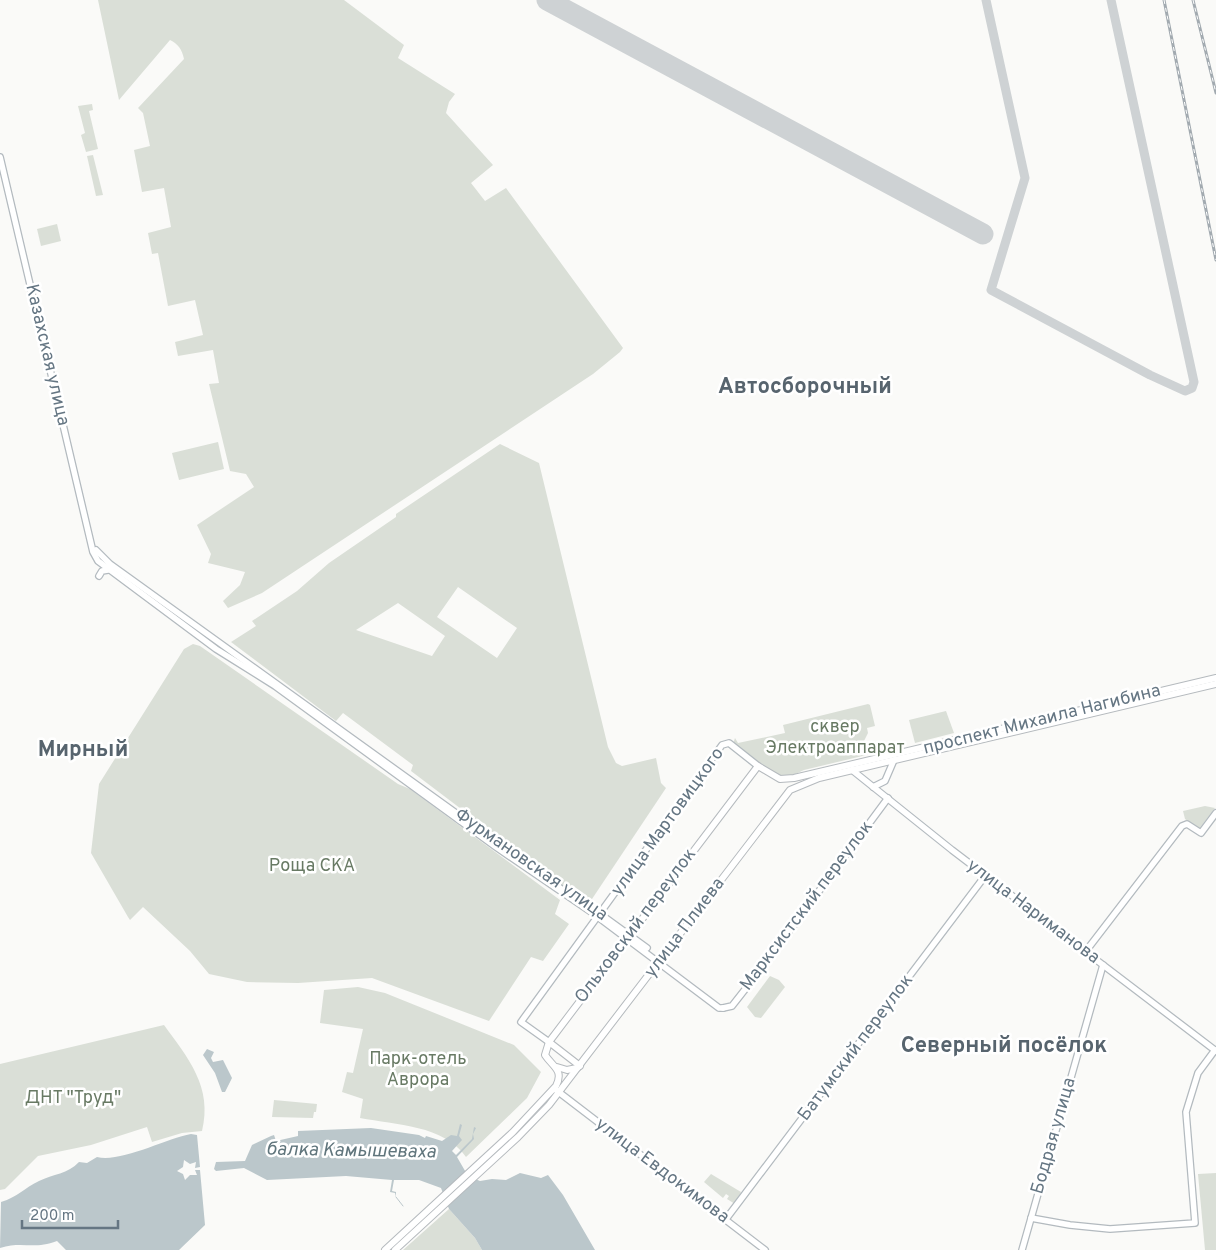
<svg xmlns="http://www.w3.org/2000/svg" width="1216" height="1250" viewBox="0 0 1216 1250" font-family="Overpass,sans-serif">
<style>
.green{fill:#dadfd7;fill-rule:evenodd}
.water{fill:#bbc7cb}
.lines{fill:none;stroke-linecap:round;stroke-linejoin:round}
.stream{stroke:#bbc7cb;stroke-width:1}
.taxiway{stroke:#ced2d4;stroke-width:9}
.runway{stroke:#ced2d4;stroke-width:21}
.secondary-casing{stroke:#b3babf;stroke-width:8}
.primary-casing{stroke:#b5babe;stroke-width:8}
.secondary{stroke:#fff;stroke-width:5.5}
.primary{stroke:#fff;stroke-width:6}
.rail-casing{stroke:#a2aab0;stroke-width:3}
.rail{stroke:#fff;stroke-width:1;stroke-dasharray:4;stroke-linecap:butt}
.labels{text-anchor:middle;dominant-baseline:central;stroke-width:5;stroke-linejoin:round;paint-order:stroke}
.street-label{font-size:18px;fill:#657683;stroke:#fff}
.park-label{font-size:18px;fill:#687a64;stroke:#fff}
.water-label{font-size:19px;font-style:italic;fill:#60757c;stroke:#fff}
.district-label{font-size:22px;font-weight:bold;fill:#57646e;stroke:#fff}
</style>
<rect width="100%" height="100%" fill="#fafaf8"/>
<g class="green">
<path d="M98,0h246l60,45 -6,13 57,36 -6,8 -3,11 47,52 -22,18 14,18 21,-13 117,160 -3,4 -27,22 -331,219 -34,15 -5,-7 17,-16 5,-13 -37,-9 3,-9 -14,-29 57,-38 -8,-13 -16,-3 -21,-87 10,-1 -6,-33 -35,6 -3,-14 28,-7 -8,-35 -27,6 -10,-53 -6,1 -4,-21 23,-6 -7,-39 -22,4 -8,-42 16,-4 -7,-33 -5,-5 46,-49c-2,-10 -6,-15 -14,-19l-51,60z"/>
<path d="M92,104l1,6 -4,1 9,38 -12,3 -5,-17 4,-2 -7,-27z"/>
<path d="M93,155l10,40 -7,1 -9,-40z"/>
<path d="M57,224l4,17 -20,5 -4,-17z"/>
<path d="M218,442l6,27 -45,11 -7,-27z"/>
<path d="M500,444l39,19 69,284 8,16 6,3 34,-8 5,25 5,5 -78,117 -177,-134 2,-6 -70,-52 -7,8 -105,-79 25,-16 -4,-5 45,-30 32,-28 67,-46v-3zM458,587l59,41 -20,30 -60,-41zM398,603l47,33 -13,20 -76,-26z"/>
<path d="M193,644l7,2 198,138 12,5 150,111 -5,14 14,10 -26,37 -12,-4 -42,64 -117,-43 -74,5 -51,-1 -38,-8 -19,-23 -47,-44 -13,13 -2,-3 -37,-64 8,-69 85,-135z"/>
<path d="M868,704l2,1 5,21 -8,2 1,5 -4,8 6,3 9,-2v10l-75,18 -17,8 -16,-7 -38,-27 2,-6 3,5 47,-10 -2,-8z"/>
<path d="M946,711l8,22 -39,10 -6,-23z"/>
<path d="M1205,806l10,2 -16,21 -14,-10 -2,-8z"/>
<path d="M770,976l9,4 6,7 -24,31 -6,-1 -8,-10z"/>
<path d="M358,987l27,6 129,52 27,27 -14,26 -61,59c-22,-32 -70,-32 -106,-39l3,-19 -21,-7 5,-20 6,1 10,-44 -43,-6 4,-33z"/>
<path d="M164,1025c24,33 49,62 38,106l-20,2 -30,9 -5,-15 -56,18 -53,11 -33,33 -5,1v-126z"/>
<path d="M274,1100l43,4 -1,8h-2l-1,6 -41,-1z"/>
<path d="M1216,1173v77h-11l-7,-76z"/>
<path d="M711,1174l30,18 -6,12 -8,-5 2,-3 -3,-2 -3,4 -19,-16z"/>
<path d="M449,1209l26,29 7,12h-79z"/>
</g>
<g class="water">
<path d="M207,1049l7,3 -3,6 2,4 10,-2 9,18 -7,14h-3l-7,-19 -12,-18z"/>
<path d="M460,1124l2,1 -3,11 3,4 -10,11 4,4 16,-16 2,-12 2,1 -3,6 1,5 -17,18 11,19 12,5 12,-2 14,1 14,-7 21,5 7,-3 15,20 32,55h-113l-7,-12 -26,-29 -8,-21 -22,-8h-25l-2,11 4,1v5l-1,-4 -5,-1 2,-12 -46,-4 -79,4 -23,-12 -28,3 -2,-2 2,-7 29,-1 7,-16 19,-9 3,-1 2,6 22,-5v-5l73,-3 48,7 6,3 1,-2 16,5 9,-6 6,1z"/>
<path d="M191,1134l6,1 3,32 -5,1 1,-6 -6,2 -6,-4 -1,7 -6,4 6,3 2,6 5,-5h7l-2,-5h5l5,55 -26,25h-113l-9,-9c-24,9 -34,0 -57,7l1,-46c17,-5 23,-14 38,-21 14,-7 29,-7 40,-19l8,1 10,-6c23,6 68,-18 94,-23z"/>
</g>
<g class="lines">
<path class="stream" d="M396,1197l7,9"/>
<path class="taxiway" d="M986,0l39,178 -34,112 159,85 35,16 7,-3 2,-6 -83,-382"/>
<path class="runway" d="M547,0l436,234"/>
<g class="secondary-casing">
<g id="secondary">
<path d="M0,157l93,395 5,9 118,88 59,37 221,161 98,67 125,94h4"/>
<path d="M96,550l14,14 457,329"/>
<path d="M99,576l3,-5 6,-1"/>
<path d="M852,770l100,80 264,201"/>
<path d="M873,787l12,-6 9,-21"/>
<path d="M592,908l55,40"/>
<path d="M1086,951l96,-125 5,-2 14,9 15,-20"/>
<path d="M723,1008l9,-2 33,-42 123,-166"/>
<path d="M549,1042l-28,-20 201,-277 7,-2 29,23"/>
<path d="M556,1090l209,160"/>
<path d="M1031,1218l39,7 40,4 85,-6 -9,-111 12,-39 17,-23"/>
<path d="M726,1219l259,-343"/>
<path d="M1022,1250l81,-285"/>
</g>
</g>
<g class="primary-casing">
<g id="primary">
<path d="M549,1042l31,24"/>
<path d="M557,1067l10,3 10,-2"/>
<path d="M385,1250l128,-118 43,-46c8,-16 -3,-19 -11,-31l4,-13 209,-276 22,13 14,-1 422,-100"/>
<path d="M395,1250l123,-113 31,-32 241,-315 29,-12 397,-94"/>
</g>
</g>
<use href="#secondary" class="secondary"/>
<use href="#primary" class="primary"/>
<g class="rail-casing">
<g id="rail">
<path d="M1164,0l52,260"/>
<path d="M1193,0l23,93"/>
</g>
</g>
<use href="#rail" class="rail"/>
</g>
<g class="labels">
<g class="street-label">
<text transform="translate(47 355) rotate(77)">Казахская улица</text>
<text transform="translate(1042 720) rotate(-14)">проспект Михаила Нагибина</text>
<text transform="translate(668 822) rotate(-54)">улица Мартовицкого</text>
<text transform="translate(531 865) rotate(35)">Фурмановская улица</text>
<text transform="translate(807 906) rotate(-53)">Марксистский переулок</text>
<text transform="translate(1033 912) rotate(37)">улица Нариманова</text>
<text transform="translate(636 926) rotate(-53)">Ольховский переулок</text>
<text transform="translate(685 928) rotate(-53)">улица Плиева</text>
<text transform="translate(856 1048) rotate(-53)">Батумский переулок</text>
<text transform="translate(1054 1136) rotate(-74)">Бодрая улица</text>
<text transform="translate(662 1171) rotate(37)">улица Евдокимова</text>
</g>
<g class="park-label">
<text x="835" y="727">cквер<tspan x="835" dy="21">Электроаппарат</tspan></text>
<text x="312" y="866">Роща СКА</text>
<text x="418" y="1059">Парк-отель<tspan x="418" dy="21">Аврора</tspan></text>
<text x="73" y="1098">ДНТ "Труд"</text>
</g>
<g class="water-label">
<text transform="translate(351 1151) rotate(1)">балка Камышеваха</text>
</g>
<g class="district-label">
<text x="805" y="387">Автосборочный</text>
<text x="83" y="750">Мирный</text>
<text x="1004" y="1046">Северный посёлок</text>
</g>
</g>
<path d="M22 1220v8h96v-8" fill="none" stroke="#657683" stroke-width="2.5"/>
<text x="30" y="1220" font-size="15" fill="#657683" stroke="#ffffff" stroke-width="4" paint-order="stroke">200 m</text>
</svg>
